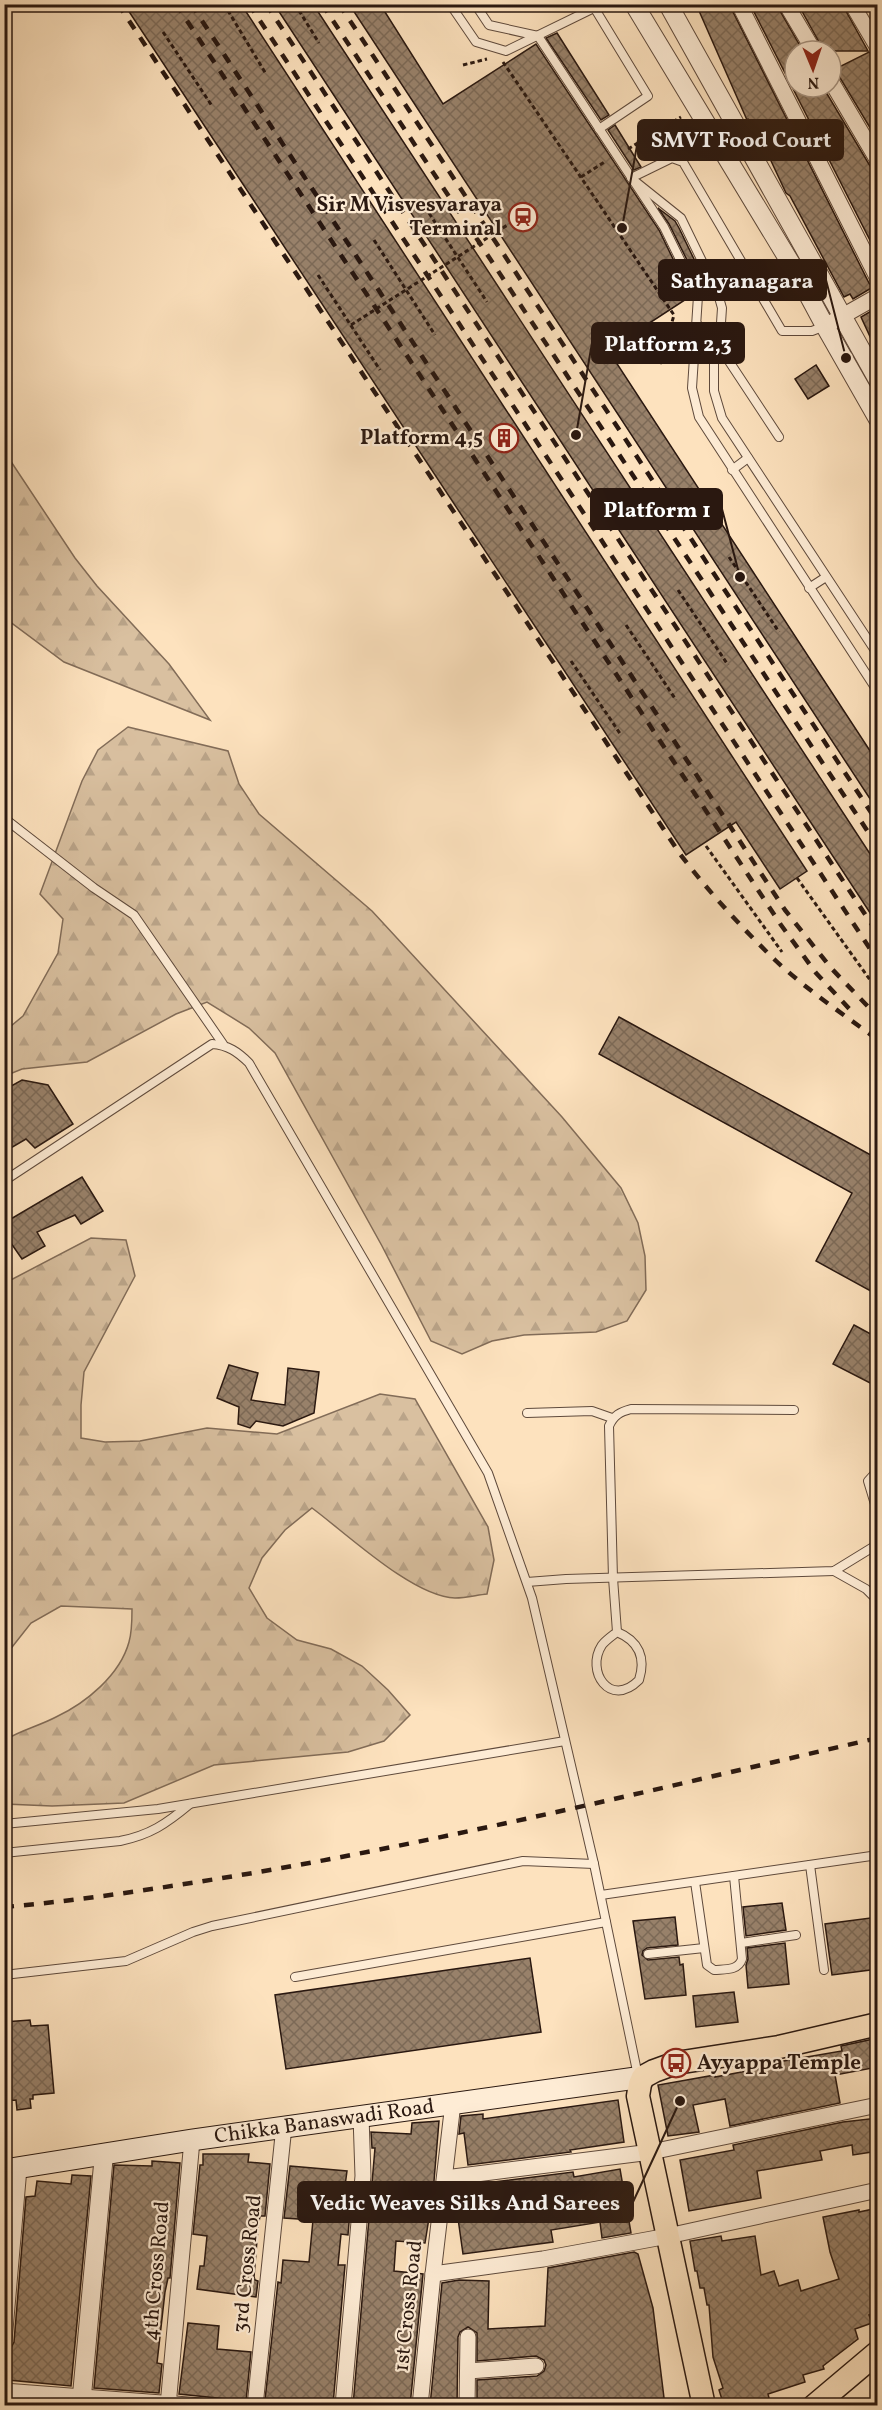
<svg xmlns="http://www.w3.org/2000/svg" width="882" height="2410" viewBox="0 0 882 2410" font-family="Vollkorn,serif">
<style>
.forest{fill:url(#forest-firs);stroke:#826c58;stroke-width:1.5}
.building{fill:url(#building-cross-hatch);stroke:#2a1810;stroke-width:1.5}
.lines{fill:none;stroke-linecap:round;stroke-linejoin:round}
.service-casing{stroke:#5f4a3c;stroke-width:10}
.minor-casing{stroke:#5f4a3c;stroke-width:17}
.tertiary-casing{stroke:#5f4a3c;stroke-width:20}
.secondary-casing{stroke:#2a1810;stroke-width:23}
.primary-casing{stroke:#2a1810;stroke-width:25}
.path{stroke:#2a1810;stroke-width:3;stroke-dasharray:4.5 3;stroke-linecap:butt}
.service{stroke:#feecd5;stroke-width:8}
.minor{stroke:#feecd5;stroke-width:15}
.tertiary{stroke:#feecd5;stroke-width:18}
.secondary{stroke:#feecd5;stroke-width:21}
.primary{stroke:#fde2be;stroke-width:22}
.rail{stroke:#2a1810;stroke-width:4.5;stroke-dasharray:10 10;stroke-linecap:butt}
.path-bridge{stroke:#2a1810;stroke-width:3;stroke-dasharray:4.5 3;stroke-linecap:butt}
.labels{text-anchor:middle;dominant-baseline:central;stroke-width:4.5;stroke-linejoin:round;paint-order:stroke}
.poi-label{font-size:21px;font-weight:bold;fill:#2a1810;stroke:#feecd5;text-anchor:end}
.street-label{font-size:21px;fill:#2a1810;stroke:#feecd5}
.leader{fill:none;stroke:#2a1810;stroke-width:2}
.callout-dot{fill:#2a1810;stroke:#feecd5;stroke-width:2}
.callout{fill:#2a1810;stroke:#2a1810;stroke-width:2}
.callout-label{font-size:22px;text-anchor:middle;font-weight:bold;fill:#fff}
</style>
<defs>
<pattern id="forest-firs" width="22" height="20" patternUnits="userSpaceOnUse" patternTransform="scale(1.5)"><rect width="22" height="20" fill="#d9c0a0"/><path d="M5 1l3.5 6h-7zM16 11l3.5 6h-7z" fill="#baa489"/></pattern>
<pattern id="building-cross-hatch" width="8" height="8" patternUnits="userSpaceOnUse" patternTransform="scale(1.5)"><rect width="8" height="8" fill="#98816a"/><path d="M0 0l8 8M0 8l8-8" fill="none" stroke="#7c6956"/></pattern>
</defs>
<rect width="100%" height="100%" fill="#fde2be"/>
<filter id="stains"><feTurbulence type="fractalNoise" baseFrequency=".00333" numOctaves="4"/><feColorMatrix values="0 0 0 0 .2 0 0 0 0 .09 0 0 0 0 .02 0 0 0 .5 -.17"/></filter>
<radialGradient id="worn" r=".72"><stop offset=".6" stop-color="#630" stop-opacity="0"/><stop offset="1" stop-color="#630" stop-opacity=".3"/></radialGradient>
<g class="forest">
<path d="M4,451l71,107 22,28 72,78 41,56 -146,-58 -59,-44z"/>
<path d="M128,727l100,24 11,33 20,30 113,97 190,206 59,71 17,35 7,33 1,34 -19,31 -31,11 -72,3 -32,6 -30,13 -31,-13 -49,-95 -107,-193 -26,-25 -42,-26 -31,12 -89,48 -65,7 -17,7v-45l18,-15 35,-63 5,-34 -23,-25 42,-113 16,-31z"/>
<path d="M91,1238l35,2 9,36 -51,96 -3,33v33l24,4 35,-1 67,-13 70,6 103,-40 35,5 73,128 6,33 -7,34c-10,1 -21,4 -32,4 -42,-1 -109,-65 -143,-90l-27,22 -23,28 -13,30 18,30 30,22 34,9 31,17 26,24 22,25 -26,26 -36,11 -134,13 -90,38 -72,3 -47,-2v-64c16,-10 34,-14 51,-23 30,-14 64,-42 73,-75 3,-10 3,-23 3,-33l-71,-3 -30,17 -26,33v-373z"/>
</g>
<g class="building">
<path d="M124,4h117l566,867 -27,18 -44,-67 -50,33z"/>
<path d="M274,4h39l565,862v59z"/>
<path d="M349,4h31l63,100 93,-60 123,186 32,66 -83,54 270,413v48z"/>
<path d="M696,4h33l140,279 4,4 -20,12 -3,-5 -6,3 -54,-101 -4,-3 -21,-45 -2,1 -15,-30 -1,1z"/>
<path d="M750,4h26l27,47h-8v36h28l47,79 8,5v85z"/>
<path d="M798,4h44l26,47h-44z"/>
<path d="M557,33l52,82 -8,5 -55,-82z"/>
<path d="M869,52l9,6v83l-39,-65 -8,-5z"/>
<path d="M615,125l26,42 -7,3 -26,-40z"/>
<path d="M658,208l17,13 4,7 28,58 -5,4 -33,-66z"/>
<path d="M878,307v47l-17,-37z"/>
<path d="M816,365l13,21 -21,13 -13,-20z"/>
<path d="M619,1017l259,142v136l-62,-34 36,-68 -253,-139z"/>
<path d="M22,1080l26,5 25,39 -38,24 -9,-9 -22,13v-62z"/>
<path d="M82,1177l21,34 -22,13 -6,-9 -38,17 8,14 -23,13 -18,-26v-10z"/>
<path d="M854,1325l24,13v49l-45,-23z"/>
<path d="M229,1365l29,8 -7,27 34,5 3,-37 31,4 -5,41 -31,13 -27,-5 -6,7 -12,-4 1,-17 -22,-9z"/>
<path d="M782,1903l4,27 -40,6 -3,-29z"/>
<path d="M675,1917l3,28 -31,3 -4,3 -1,4 6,5 31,-3 1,8 3,-1 3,31 -41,4 -12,-78z"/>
<path d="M878,1917v52l-46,6 -7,-51z"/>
<path d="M785,1943l4,41 -41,4 -2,-23 2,-6 -1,-11z"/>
<path d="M530,1958l11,74 -255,37 -11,-74z"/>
<path d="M734,1992l4,30 -42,5 -3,-31z"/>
<path d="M30,2020l1,6 17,-1 6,68 -21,2v4h-3l1,9 -14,2 -1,-10 -12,1v-79z"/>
<path d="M878,2038v29l-43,8 5,28 -110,23 -5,-27 -32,6 6,27 -31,4 -10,-51 57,-10v2l63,-12v-3l64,-11 -1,-5z"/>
<path d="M618,2100l6,42 -54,8 1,2 -103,13 -4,-32 -5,1 2,-18 22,-2v5z"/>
<path d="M878,2118v33l-25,4 -1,-10 -32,6 2,9 -65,11 4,27 -72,13 -9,-51 54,-10 -1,-5 110,-23z"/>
<path d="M439,2121l-6,72 -8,50 -29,-2 -2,30 29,3 -13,132h-57l22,-258h-3l-1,-16 40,2 1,-11z"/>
<path d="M203,2154h46l-1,8 22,2 -5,52h-5l-2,12 -4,49 1,3 3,1 -2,16 -59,-8 3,-23h4l3,-30 -14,-2 7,-69h3z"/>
<path d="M152,2161l28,2 -10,115h-2l-3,14 -8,71 5,1 -3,29 -65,-5 20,-223 38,1z"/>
<path d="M290,2166l57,5 -2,15h7l-4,49 -7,-1 -3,31h7l-12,140 -68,-5 13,-118 3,1 2,-23 26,2 4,-42 -29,-2z"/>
<path d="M620,2169l11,64 -29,5 -2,-16 -49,8 2,12 -90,12 -9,-64 17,-2 -1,-3 103,-13 1,5z"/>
<path d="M72,2175l19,1 -20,210 -63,-6 3,-32 3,-6 12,-145 9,-1 2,-15 34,3z"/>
<path d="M878,2208v103l-9,4 3,8 -17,6 3,10 -35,27 1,3 -21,6 2,7 -37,12 3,12h-47l-5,-16 4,-2 -10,-31 -4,-52h-2l-3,-17h-4l-3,-17h-2l-5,-30 31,-5 1,5 33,-5 6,39 13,-4 5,15 19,-6 3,11 38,-12 -9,-27 -7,-35 36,-7v2z"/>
<path d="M634,2252l4,2 15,54 12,98h-188v-26l60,-4 7,-5 2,-6 -2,-5 -8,-4 -59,5v-28l-9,-6 -8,5 -2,5 -1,69h-27l12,-123 17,-3 30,1 -1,48 57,-3 3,-58z"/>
<path d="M188,2323l31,3 -2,23 34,3 -5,49 -67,-7z"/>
<path d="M11,2401l55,5h-56z"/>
</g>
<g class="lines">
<g class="service-casing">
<g id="service">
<path d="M450,4l26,38 30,9 88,-43"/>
<path d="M475,4l14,21 49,11 126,191 34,69 -6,92 7,29 179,275"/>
<path d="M592,4l56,92 -49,33"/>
<path d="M631,178l41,-20 11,4 99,169h30l13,-5"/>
<path d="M636,182l45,36 37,76 4,14 -1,15 -7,41v27l8,27 156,237"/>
<path d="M697,324l20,19 62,94"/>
<path d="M732,470l16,-12"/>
<path d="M809,588l17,-11"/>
<path d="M4,818l90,70 40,27 89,129"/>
<path d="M4,1181l208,-137c16,1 26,8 37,19l239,410 44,125 62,266 44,212"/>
<path d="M527,1413l65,-2 20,7"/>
<path d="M878,1470l-10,11 10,33"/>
<path d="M834,1571l32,18 12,12"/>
<path d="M527,1582l39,-3 268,-8 44,-27"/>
<path d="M617,1632l-4,-54 -4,-152c5,-11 11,-14 22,-17l163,1"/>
<path d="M617,1632c22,9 29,26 22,48 -29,29 -54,-9 -37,-35 4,-5 10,-9 15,-13z"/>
<path d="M4,1824l154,-15 407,-68"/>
<path d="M4,1853l116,-12c30,-6 46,-17 70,-37"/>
<path d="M810,1865l14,105"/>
<path d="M695,1882l12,83 7,5c11,-1 24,1 28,-11l-8,-83"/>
<path d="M601,1895l277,-40"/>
<path d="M741,1943l55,-8"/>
<path d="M648,1954l56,-6"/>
<path d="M4,1975l122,-14 67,-29 19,-6 311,-65 71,3"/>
<path d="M295,1977l311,-55"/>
</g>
</g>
<g class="minor-casing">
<g id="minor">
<path d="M739,4l139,275"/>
<path d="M786,4l28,47"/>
<path d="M852,4l26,44"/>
<path d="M831,81l47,80"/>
<path d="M825,326l53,-30"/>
<path d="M445,2178l206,-26 227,-47"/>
<path d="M433,2274l110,-15 125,-23 210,-46"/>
<path d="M4,2341l15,-173"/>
<path d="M468,2371l68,-5"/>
<path d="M4,2391l197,15"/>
<path d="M168,2406l24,-266"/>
<path d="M255,2406l29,-280"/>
<path d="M343,2406l20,-230 -2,-60"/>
<path d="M420,2406l13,-132 20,-171"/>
<path d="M467,2406l1,-69"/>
</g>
</g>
<g class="tertiary-casing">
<g id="tertiary">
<path d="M634,4l162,268 29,54 53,93"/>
<path d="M668,4l210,376"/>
<path d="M81,2406l23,-252"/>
</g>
</g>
<g class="secondary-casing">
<g id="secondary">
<path id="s1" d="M4,2170l188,-30 451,-63"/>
</g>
</g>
<g class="primary-casing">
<g id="primary">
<path d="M704,2406l-66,-310 2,-12 3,-7 11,-6 22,-8 103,-16 99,-23"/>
<path d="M814,2406l64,-54"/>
</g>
</g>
<g class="path">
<path d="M224,4l42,70"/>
<path d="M295,4l24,39"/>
<path d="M371,4l3,6"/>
<path d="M163,32l49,74"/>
<path d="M503,62l171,253 -14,49"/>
<path d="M463,65l24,-6"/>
<path d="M628,149l53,-32"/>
<path d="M581,177l25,-16"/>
<path d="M425,207l62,95"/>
<path d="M374,240l61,95"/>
<path d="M318,275l62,95"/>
<path d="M729,557l50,75"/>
<path d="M678,590l50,75"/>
<path d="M626,625l50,75"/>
<path d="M571,661l50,74"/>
<path d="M706,846l76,106"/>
<path d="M797,878l81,113"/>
</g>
<use href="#service" class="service"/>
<use href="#minor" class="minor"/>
<use href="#tertiary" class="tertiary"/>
<use href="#secondary" class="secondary"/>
<use href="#primary" class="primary"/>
<g class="rail">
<path d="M118,4l562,850c29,38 61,73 95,106 32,30 68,54 103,80"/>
<path d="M176,4l605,921 35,48 39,42"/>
<path d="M191,4l594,906 46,58 47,49"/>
<path d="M249,4l629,957"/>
<path d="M266,4l612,930"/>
<path d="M322,4l556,843"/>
<path d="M339,4l539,819"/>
<path d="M4,1907c82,-7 163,-20 243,-33 212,-36 421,-88 631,-136"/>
</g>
<path class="path-bridge" d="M351,325l158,-101"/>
</g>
<defs>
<g id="station-ring" transform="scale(1.5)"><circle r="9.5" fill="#feecd5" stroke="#8f2418" stroke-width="1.5"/><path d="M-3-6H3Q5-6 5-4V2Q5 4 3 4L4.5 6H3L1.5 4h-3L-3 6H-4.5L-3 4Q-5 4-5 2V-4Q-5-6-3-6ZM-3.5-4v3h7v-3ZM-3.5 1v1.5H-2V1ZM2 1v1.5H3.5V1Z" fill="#8f2418"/></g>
<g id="building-ring" transform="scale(1.5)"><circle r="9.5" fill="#feecd5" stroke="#8f2418" stroke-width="1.5"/><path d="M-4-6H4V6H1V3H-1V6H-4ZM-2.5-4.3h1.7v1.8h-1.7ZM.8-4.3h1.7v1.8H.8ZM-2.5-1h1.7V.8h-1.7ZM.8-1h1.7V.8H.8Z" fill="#8f2418"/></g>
<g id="bus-ring" transform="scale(1.5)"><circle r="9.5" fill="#feecd5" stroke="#8f2418" stroke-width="1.5"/><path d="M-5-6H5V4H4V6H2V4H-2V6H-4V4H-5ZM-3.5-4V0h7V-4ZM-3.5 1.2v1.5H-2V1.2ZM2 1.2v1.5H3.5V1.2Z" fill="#8f2418"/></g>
</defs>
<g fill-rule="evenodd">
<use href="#station-ring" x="523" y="217"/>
<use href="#building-ring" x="504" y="438"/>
<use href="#bus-ring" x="676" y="2063"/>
</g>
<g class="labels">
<g class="poi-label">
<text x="502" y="205">Sir M Visvesvaraya<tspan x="502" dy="24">Terminal</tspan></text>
<text x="483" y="438">Platform 4,5</text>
<text x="697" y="2063" text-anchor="start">Ayyappa Temple</text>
</g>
<g class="street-label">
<text stroke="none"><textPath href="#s1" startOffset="324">Chikka Banaswadi Road</textPath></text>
<text transform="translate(248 2264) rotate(-84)">3rd Cross Road</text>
<text transform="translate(157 2271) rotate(-85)">4th Cross Road</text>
<text transform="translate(409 2306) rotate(-84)">1st Cross Road</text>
</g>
</g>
<path class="leader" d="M622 228L638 140M846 358L826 280M576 435L592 343M740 577L722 509M680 2101L633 2202"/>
<g class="callout-dot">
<circle cx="622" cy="228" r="6"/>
<circle cx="846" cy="358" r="6"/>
<circle cx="576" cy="435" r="6"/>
<circle cx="740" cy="577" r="6"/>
<circle cx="680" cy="2101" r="6"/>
</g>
<g class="callout">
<rect x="638" y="120" width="205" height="40" rx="6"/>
<rect x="659" y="260" width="167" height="40" rx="6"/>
<rect x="592" y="323" width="152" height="40" rx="6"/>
<rect x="591" y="489" width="131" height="40" rx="6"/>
<rect x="298" y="2182" width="335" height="40" rx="6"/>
</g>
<g class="callout-label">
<text x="741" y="147">SMVT Food Court</text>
<text x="742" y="288">Sathyanagara</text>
<text x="668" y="351">Platform 2,3</text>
<text x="657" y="517">Platform 1</text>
<text x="465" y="2210">Vedic Weaves Silks And Sarees</text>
</g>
<rect width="882" height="2410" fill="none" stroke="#fde2be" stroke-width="24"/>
<rect x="6" y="6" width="870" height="2398" fill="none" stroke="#2a1810" stroke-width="3"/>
<rect x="12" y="12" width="858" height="2386" fill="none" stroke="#2a1810" stroke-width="1.5"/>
<g transform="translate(813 69) rotate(178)"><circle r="28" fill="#feecd5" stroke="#a99786" stroke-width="1.5"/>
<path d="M0-4.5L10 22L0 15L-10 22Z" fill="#8f2418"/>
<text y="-9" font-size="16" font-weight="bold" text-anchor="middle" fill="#2a1810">N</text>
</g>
<rect width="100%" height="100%" filter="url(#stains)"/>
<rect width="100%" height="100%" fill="url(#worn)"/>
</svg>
